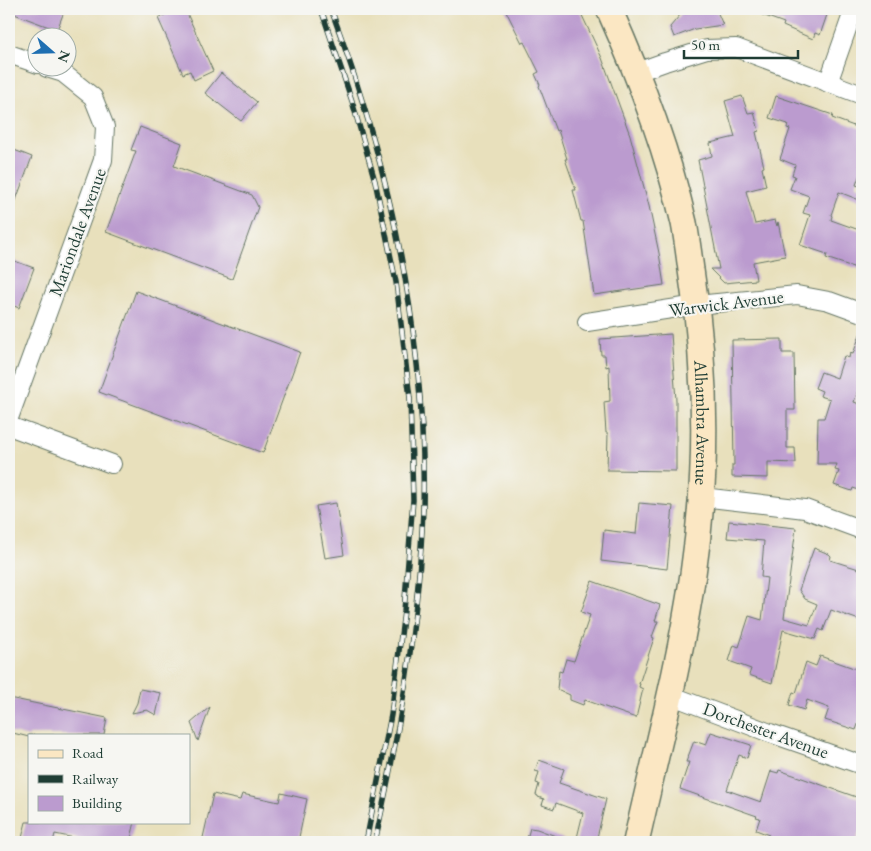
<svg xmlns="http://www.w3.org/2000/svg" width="871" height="851" viewBox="0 0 871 851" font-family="'EB Garamond',serif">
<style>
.building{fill:#bb9bcf}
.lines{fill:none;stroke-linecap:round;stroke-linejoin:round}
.minor-casing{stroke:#657664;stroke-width:20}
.secondary-casing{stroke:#657664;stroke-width:28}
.minor{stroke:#fff;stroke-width:18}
.secondary{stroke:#fbe7c3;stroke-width:25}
.rail-casing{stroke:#1f3d34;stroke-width:5.5}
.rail{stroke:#f6f6f2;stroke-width:4;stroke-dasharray:11;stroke-linecap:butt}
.labels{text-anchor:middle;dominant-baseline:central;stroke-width:4;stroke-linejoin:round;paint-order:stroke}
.street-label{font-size:18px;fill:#1f3d34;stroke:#f6f6f2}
</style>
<rect width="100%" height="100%" fill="#f6f6f2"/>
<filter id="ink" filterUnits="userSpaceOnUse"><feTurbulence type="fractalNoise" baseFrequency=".02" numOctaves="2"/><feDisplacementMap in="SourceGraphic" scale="10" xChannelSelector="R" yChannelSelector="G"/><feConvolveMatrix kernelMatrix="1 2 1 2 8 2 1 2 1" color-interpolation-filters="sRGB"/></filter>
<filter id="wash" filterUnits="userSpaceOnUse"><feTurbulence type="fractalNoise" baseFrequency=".0096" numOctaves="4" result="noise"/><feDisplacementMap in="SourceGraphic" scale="20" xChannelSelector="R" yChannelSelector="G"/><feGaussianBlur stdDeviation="1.12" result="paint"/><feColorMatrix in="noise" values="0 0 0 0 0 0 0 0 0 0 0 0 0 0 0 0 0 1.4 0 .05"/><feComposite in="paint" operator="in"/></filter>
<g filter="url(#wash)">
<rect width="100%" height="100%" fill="#e8e0bc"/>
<g id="blocks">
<g class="building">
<path d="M9,9h56l-8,21 -48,-18z"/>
<path d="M167,9h18l28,62 -19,9 -4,-9 -7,3 -25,-56 11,-5z"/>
<path d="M505,9h74l23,49 28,77 19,71 10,47 5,32 -70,10 -11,-74h-2l-8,-31h3l-11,-31h2l-9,-29 -2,1 -17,-45 1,-1 -5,-11 4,-2 -15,-30 -2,1z"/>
<path d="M685,9h31l7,16 -28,4 -21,8 -4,-10z"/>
<path d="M749,9h80l-9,26 -5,-2 -2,6 -30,-13 1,-3 -35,-13z"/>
<path d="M221,73l36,29 -16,19 -36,-28z"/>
<path d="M742,96l6,17 6,-1 5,19 -3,1 8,35 -2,1 4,18 -20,5 9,33 20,-4 2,6 1,-4 7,34 -32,6 3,18 -32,3 -14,-14h9l-21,-109 14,-4 -2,-13 25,-6 -10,-36z"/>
<path d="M776,96l57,19 -1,3 30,11v39l-6,17 6,2v14l-23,-9 -8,23 1,1 -1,4 31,11v39l-36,-12 1,-4 -27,-9 10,-30 -7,-2 6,-17 -19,-7 5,-13 -3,-1 3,-10 -15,-6 10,-30 -3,-1 1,-4 -19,-6z"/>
<path d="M140,127l42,16 -8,23 78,29 6,12 -26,72 -126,-47 30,-81 -5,-1z"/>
<path d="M9,148l23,9 -22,59h-1z"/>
<path d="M9,259l25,9 -15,40 -10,-4z"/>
<path d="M136,291l164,61 -37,101 -164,-61z"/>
<path d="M861,332h1v46l-8,24 8,3v86l-9,-3 -1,3 -18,-6 5,-14 -4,-1 2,-6h-20l1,-46h6l6,-19 -10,-3 2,-5 -7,-3 6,-16 16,6 7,-22 5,2 1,-5 3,1z"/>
<path d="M671,334l5,66v71l-69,-1 1,-37h-2l-2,-31 6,-1 -1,-35 -3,1 -1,-12h-4l-1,-16z"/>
<path d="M782,339v14h12l1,57h-8v38h8l1,15 -28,-1v16l-36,-1v-12h2l-2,-125z"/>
<path d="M336,503l8,52 -19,3 -9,-52z"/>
<path d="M639,503l34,3 -6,63 -66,-8 3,-31 32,4z"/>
<path d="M729,521l67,7 -12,90 25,7 8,-21 -12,-5 -6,-9 15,-42 15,6 2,2 -1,4 32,10v51l-31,-11 -8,21 -4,-2 -4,10 -32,-9 -11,53 -23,-8 2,-6 -22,-8 5,-16 5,2 10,-31 13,4 5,-42 -6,-1 3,-36 -37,-3z"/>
<path d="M592,581l68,24 -5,16h3l-6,16 2,1 -15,46h1l-1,3 4,2 -7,29 -51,-18 -2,5 -13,-5v-5l-13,-6 2,-18 3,1 4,-13 8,2 16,-46 -9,-3z"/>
<path d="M820,656l42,15v49l-2,-1 -4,11 -31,-10 4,-12 -22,-8 -3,10 -15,-5 4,-13 3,1 10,-31 10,4z"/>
<path d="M140,689l21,4 -5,22 -9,-5 -15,3 5,-10z"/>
<path d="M9,698l98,20 -3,17h-75v2l-20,-5z"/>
<path d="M210,707l-12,34 -7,-18z"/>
<path d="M711,732l40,13 -4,13 -8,-3 -12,35 34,12 10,-31 7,2 1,-3 83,29v25l-6,18h-90l3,-7 -13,-5 4,-12 -4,-1 1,-1 -77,-27 9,-27h-3l8,-21 12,4z"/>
<path d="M539,760l25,9 -5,14 47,16 -10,43h-20l7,-29 -27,-10 -2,6 -12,-4 2,-6 -6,-2v-1l-2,-1 3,-11 -3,-1 3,-11 -4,-1z"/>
<path d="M281,793l26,6 -9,43h-96l11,-48 27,6 2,-6 37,8z"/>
<path d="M26,822h109l-5,20h-36l-39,-8 -2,8h-32z"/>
<path d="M530,828l7,1 32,12v1h-43z"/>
</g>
</g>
</g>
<g filter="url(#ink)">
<use href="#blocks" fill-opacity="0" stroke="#657664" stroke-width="1"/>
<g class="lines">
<g class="minor-casing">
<g id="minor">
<path d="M9,54l29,10"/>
<path d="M637,72l28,-10 42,-13 29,-1 126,47"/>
<path d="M828,83l26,-74"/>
<path d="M587,322l110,-17 100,-10 32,6 33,12"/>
<path d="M9,418l94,-258 2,-33 -12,-30 -30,-24 -16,-5"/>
<path d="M9,426l103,38"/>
<path d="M702,497l103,12 57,21"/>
<path d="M670,695l100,38 92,32"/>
</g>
</g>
<g class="secondary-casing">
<g id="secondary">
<path id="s1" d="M609,9c31,69 58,140 75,214 3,16 5,32 7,47 16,100 17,203 2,304 -13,90 -37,179 -57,268"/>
</g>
</g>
<use href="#minor" class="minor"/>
<use href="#secondary" class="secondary"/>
<g class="rail-casing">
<g id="rail">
<path d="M321,9l31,92 23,80 21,101 14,116 3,102 -9,111 -13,104 -25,127"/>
<path d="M331,9c59,159 96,329 92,500 -4,113 -24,224 -48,333"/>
</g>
</g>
<use href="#rail" class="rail"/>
</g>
</g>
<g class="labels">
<g class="street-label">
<text transform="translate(77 232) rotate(-70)">Mariondale Avenue</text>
<text transform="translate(726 303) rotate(-7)">Warwick Avenue</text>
<text stroke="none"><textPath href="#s1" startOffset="428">Alhambra Avenue</textPath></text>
<text transform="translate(766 730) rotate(20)">Dorchester Avenue</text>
</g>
</g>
<rect width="871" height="851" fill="none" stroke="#f6f6f2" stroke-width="30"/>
<rect x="28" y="734" width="162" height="90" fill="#f6f6f2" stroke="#a0aca6"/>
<rect x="38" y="750" width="25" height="8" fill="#fbe7c3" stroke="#a0aca6"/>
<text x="72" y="758" font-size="15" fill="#1f3d34">Road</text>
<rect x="38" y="775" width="25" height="8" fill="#1f3d34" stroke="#a0aca6"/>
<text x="72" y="784" font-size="15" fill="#1f3d34">Railway</text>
<rect x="38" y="796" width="25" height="15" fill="#bb9bcf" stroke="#a0aca6"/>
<text x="72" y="808" font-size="15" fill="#1f3d34">Building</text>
<g transform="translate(52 52) rotate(110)"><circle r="24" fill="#f6f6f2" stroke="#a0aca6"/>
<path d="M0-4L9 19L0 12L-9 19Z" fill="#1f6fb2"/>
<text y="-8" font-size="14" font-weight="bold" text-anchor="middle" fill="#1f3d34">N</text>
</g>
<path d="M684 50v8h114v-8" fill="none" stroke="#1f3d34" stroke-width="2.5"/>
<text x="691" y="50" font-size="15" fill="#1f3d34" stroke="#f6f6f2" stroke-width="4" paint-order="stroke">50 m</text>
</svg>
